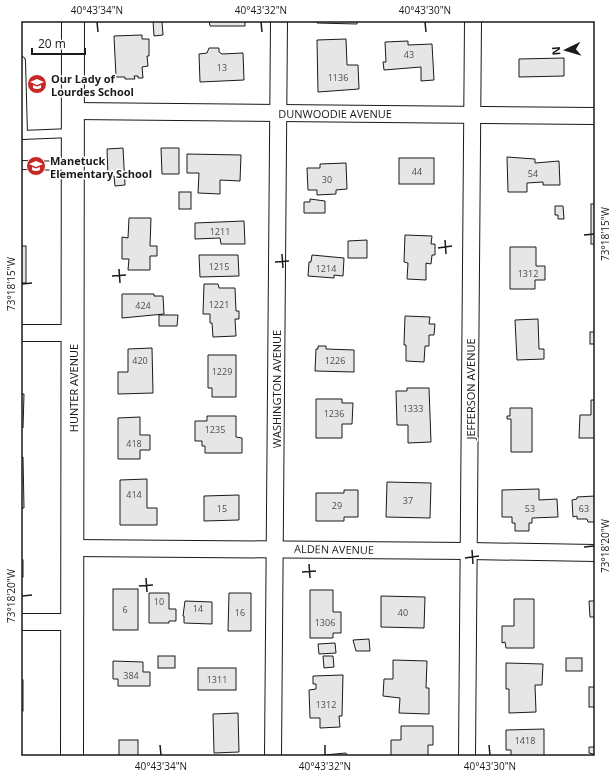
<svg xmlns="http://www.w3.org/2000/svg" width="616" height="777" viewBox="0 0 616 777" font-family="'Open Sans',sans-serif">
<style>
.building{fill:#e6e6e6;stroke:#1a1a1a}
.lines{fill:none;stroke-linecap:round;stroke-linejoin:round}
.lane-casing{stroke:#1a1a1a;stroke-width:10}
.street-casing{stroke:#1a1a1a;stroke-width:18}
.secondary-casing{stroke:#1a1a1a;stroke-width:24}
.lane{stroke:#fff;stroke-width:8}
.street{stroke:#fff;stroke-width:16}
.secondary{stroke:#fff;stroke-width:22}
.ticks{fill:none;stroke:#1a1a1a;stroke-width:1.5}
.labels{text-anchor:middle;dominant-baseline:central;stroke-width:3;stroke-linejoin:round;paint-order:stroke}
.number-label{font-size:9px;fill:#4d4d4d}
.poi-label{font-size:11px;font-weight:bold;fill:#1a1a1a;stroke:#fff;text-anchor:start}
.street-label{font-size:11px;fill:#1a1a1a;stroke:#fff}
.neatline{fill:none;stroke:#1a1a1a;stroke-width:1.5}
.ticks-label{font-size:10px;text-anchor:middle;fill:#1a1a1a}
</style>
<rect width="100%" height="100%" fill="#fff"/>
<g class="building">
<path d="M153,21h9l1,14 -9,1z"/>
<path d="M209,21h36v5h-35z"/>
<path d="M317,21h40v3l-40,-1z"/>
<path d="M142,35v4h7v17h-2l1,10 -6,1 1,11h-5v-2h-4l1,3h-10v-2h-9l-2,-41z"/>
<path d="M346,39l1,26h11l1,24 -41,3 -1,-52z"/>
<path d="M408,41v4l24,-1 2,36 -13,1v-14l-37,3 -1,-8h3l-1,-20z"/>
<path d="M209,48h10v4l3,2 21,-1 1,27 -44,2 -1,-28 8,-1z"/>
<path d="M564,58v18l-45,1v-18z"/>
<path d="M123,148l2,37 -10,1 -1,-10h-6l-1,-27z"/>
<path d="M161,148h18v26h-17z"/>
<path d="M187,154l54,1 -1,26 -20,-1v14l-22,-1 1,-20h-12z"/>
<path d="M507,157l28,2v4l24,-2 1,24h-17v-3l-16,1v9h-19z"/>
<rect x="399" y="158" width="35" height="26"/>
<path d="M346,163l1,26 -11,1v4l-19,1v-5h-9l-1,-22h13v-4z"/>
<rect x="179" y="192" width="12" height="17"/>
<path d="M310,199l15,2v12h-21v-11h6z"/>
<rect x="591" y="204" width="4" height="40"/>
<path d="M555,206h8l1,13h-6v-4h-3z"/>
<path d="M129,218h22l-1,28h7v10h-7v14h-22l1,-11h-7v-22l6,1z"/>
<path d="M244,221l1,23h-24l-1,-6 -25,1v-16z"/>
<path d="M405,235l27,1 -1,8h4v11h-3l-1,9 -5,-1v17l-19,-1 1,-16 -4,-1z"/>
<path d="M367,240v18h-19v-17z"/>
<rect x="21" y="246" width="5" height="37"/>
<path d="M510,247h26v19h9v14h-10v9h-25z"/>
<path d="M199,255h39l1,21 -39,1z"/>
<path d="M312,255l32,3 -1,18 -9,-1v3l-26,-2 1,-14h2z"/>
<path d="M204,284h14l1,4h16l1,23h3v8h-4l1,17 -23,1 -1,-14h-2v-9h-7z"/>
<path d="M122,294h32v2h9l1,18 -42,4z"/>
<path d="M159,315h19l-1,11h-18z"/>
<path d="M405,316l25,1 -1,7h6l-1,11h-5v11h-4l-1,16 -18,-1v-16h-2z"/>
<path d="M538,319l1,30h5v10l-27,1 -2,-40z"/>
<rect x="590" y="332" width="5" height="12"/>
<path d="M318,346h8v3l28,1v22l-39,-1 1,-22h2z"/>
<path d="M152,348l1,45 -35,1v-22h10v-23z"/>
<path d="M208,355h28v42h-24v-9h-4z"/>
<path d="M407,388h22l2,54 -23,1v-18h-11l-1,-34h11z"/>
<path d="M21,394h3l-1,34 -2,-1z"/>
<path d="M316,399h26v4h11l-1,21h-10v14h-26z"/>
<path d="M591,400h4v38h-16l1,-23h11z"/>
<path d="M510,408h22v44h-21v-33h-4v-3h3z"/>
<path d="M207,416h29v21l6,1v15h-37v-7h-3v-5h-7v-20h12z"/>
<path d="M140,417v18h10v15h-10v9h-22v-41z"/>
<path d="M21,457h2l1,51h-3z"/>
<path d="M147,479v29h10v17h-37v-45z"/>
<path d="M387,482l44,1 -1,35 -44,-1z"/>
<path d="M539,489v11l18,-1 1,18 -26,1v5h-3v8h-14v-8h-3v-6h-10v-27z"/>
<path d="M344,490h14v27h-14v4h-28v-28h28z"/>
<path d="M239,495v25l-35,1v-25z"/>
<path d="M595,496v26h-7l-1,-3h-10v-3l-4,1 -1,-17 5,-1v-2z"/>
<rect x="21" y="560" width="2" height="17"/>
<rect x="113" y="589" width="25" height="41"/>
<path d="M310,590h23v22h8v21h-8v5h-23z"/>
<path d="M149,593h20v16h7v12h-7v2h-20z"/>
<path d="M229,593h22v38h-23z"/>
<path d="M381,596l44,1 -1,31 -43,-1z"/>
<path d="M514,599h20v49h-28l-1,-6 -3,1v-17h12z"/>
<path d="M185,601l27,1v22l-28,-1v-7h-1z"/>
<path d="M589,601h6v16h-5z"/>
<path d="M369,639l1,12h-14l-3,-11z"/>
<path d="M335,643l1,10 -17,1 -1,-10z"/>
<rect x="158" y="656" width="17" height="12"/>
<path d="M323,656h10l1,11 -10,1z"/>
<rect x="566" y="658" width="16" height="13"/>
<path d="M393,660l34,1 -1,27h3v26l-30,-1 1,-15 -17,-2 1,-17h9z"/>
<path d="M113,661l30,1v10h7v14h-32v-7h-5z"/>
<path d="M506,663l37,1 -1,21h-7l1,27 -27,1v-24h-3z"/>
<rect x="198" y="668" width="38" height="22"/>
<path d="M343,675l-1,41h-3l1,11 -20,1v-10h-10l-1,-28 7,-1v-5h-3v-8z"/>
<rect x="21" y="680" width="2" height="31"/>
<rect x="589" y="687" width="6" height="20"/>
<path d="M238,713l1,39 -25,1 -1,-39z"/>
<path d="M401,726h32v19h-5v11h-37v-16h10z"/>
<path d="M544,729v27h-33v-6h-5v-20z"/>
<rect x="119" y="740" width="19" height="16"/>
<path d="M589,747h6v9h-2v-2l-4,-1z"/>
<path d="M346,753l1,3h-34z"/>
</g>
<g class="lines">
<g class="lane-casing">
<g id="lane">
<path d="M21,61l2,74"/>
<path d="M21,135l51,-2"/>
<path d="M21,165l52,1"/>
</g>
</g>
<g class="street-casing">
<g id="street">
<path d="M74,111l521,5"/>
<path d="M21,333h51"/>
<path d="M73,548l396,3 126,2"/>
<path d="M21,622h52"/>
<path d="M273,756l6,-735"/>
<path d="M467,756l6,-735"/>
</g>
</g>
<g class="secondary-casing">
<path id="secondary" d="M72,756l1,-735"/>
</g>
<use href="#lane" class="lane"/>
<use href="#street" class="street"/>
<use href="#secondary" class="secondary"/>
</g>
<path class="ticks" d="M97,22l1,10M261,22l1,10M425,22l1,10M584,235l10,-1M445,240l1,14M438,248l14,-2M282,254l1,14M275,262l14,-1M119,269l1,14M112,276l14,-1M22,284l10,-1M584,547l10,-1M472,550l1,14M465,558l14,-2M309,564l1,14M302,572l14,-1M146,578l1,14M139,586l14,-1M22,596l10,-1M160,745l1,10M325,745v10M489,745l1,10"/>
<defs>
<g id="school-disc" transform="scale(1)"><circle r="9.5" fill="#c62828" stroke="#fff"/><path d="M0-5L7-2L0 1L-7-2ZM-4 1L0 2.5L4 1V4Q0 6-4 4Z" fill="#fff"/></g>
</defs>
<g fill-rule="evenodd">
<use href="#school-disc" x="37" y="84"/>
<use href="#school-disc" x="36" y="166"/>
</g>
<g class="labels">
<g class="number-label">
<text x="409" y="54">43</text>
<text x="222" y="67">13</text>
<text x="338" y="77">1136</text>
<text x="417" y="171">44</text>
<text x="533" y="173">54</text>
<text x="327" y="179">30</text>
<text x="220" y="231">1211</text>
<text x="219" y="266">1215</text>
<text x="326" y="268">1214</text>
<text x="528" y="273">1312</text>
<text x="219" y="304">1221</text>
<text x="143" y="305">424</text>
<text x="140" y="360">420</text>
<text x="335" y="360">1226</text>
<text x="222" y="371">1229</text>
<text x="413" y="408">1333</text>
<text x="334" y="413">1236</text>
<text x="215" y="429">1235</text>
<text x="134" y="443">418</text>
<text x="134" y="494">414</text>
<text x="408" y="500">37</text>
<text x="337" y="505">29</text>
<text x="222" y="508">15</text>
<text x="530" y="508">53</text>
<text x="584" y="508">63</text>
<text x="159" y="601">10</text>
<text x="198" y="608">14</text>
<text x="125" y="609">6</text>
<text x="240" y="612">16</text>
<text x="403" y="612">40</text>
<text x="325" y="622">1306</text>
<text x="131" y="675">384</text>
<text x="217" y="679">1311</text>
<text x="326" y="704">1312</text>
<text x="525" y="740">1418</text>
</g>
<g class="poi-label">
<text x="51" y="78">Our Lady of<tspan x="51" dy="13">Lourdes School</tspan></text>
<text x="50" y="160">Manetuck<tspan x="50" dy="13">Elementary School</tspan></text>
</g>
<g class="street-label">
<text x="335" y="113">DUNWOODIE AVENUE</text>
<text transform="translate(73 388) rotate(-90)">HUNTER AVENUE</text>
<text transform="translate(276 389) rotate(-90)">WASHINGTON AVENUE</text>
<text transform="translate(470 389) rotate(-90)">JEFFERSON AVENUE</text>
<text transform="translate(334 549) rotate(1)">ALDEN AVENUE</text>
</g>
</g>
<rect width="616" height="777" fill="none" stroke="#ffffff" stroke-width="44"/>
<g transform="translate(566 50) rotate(265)" stroke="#ffffff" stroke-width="3" paint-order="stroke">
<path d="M0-3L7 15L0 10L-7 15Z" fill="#1a1a1a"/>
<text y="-6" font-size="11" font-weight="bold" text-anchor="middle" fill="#1a1a1a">N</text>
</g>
<path d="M32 48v6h53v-6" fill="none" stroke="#1a1a1a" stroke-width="2"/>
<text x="38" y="48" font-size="12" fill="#1a1a1a" stroke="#ffffff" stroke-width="3" paint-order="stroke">20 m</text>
<rect x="22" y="22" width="572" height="733" class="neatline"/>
<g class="ticks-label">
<text x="97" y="14">40°43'34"N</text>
<text x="261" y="14">40°43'32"N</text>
<text x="425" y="14">40°43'30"N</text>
<text transform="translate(605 234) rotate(-90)" y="4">73°18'15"W</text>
<text transform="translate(11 284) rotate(-90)" y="4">73°18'15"W</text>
<text transform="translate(605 546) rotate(-90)" y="4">73°18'20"W</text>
<text transform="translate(11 596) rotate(-90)" y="4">73°18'20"W</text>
<text x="161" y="770">40°43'34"N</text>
<text x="325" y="770">40°43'32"N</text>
<text x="490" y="770">40°43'30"N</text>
</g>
</svg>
